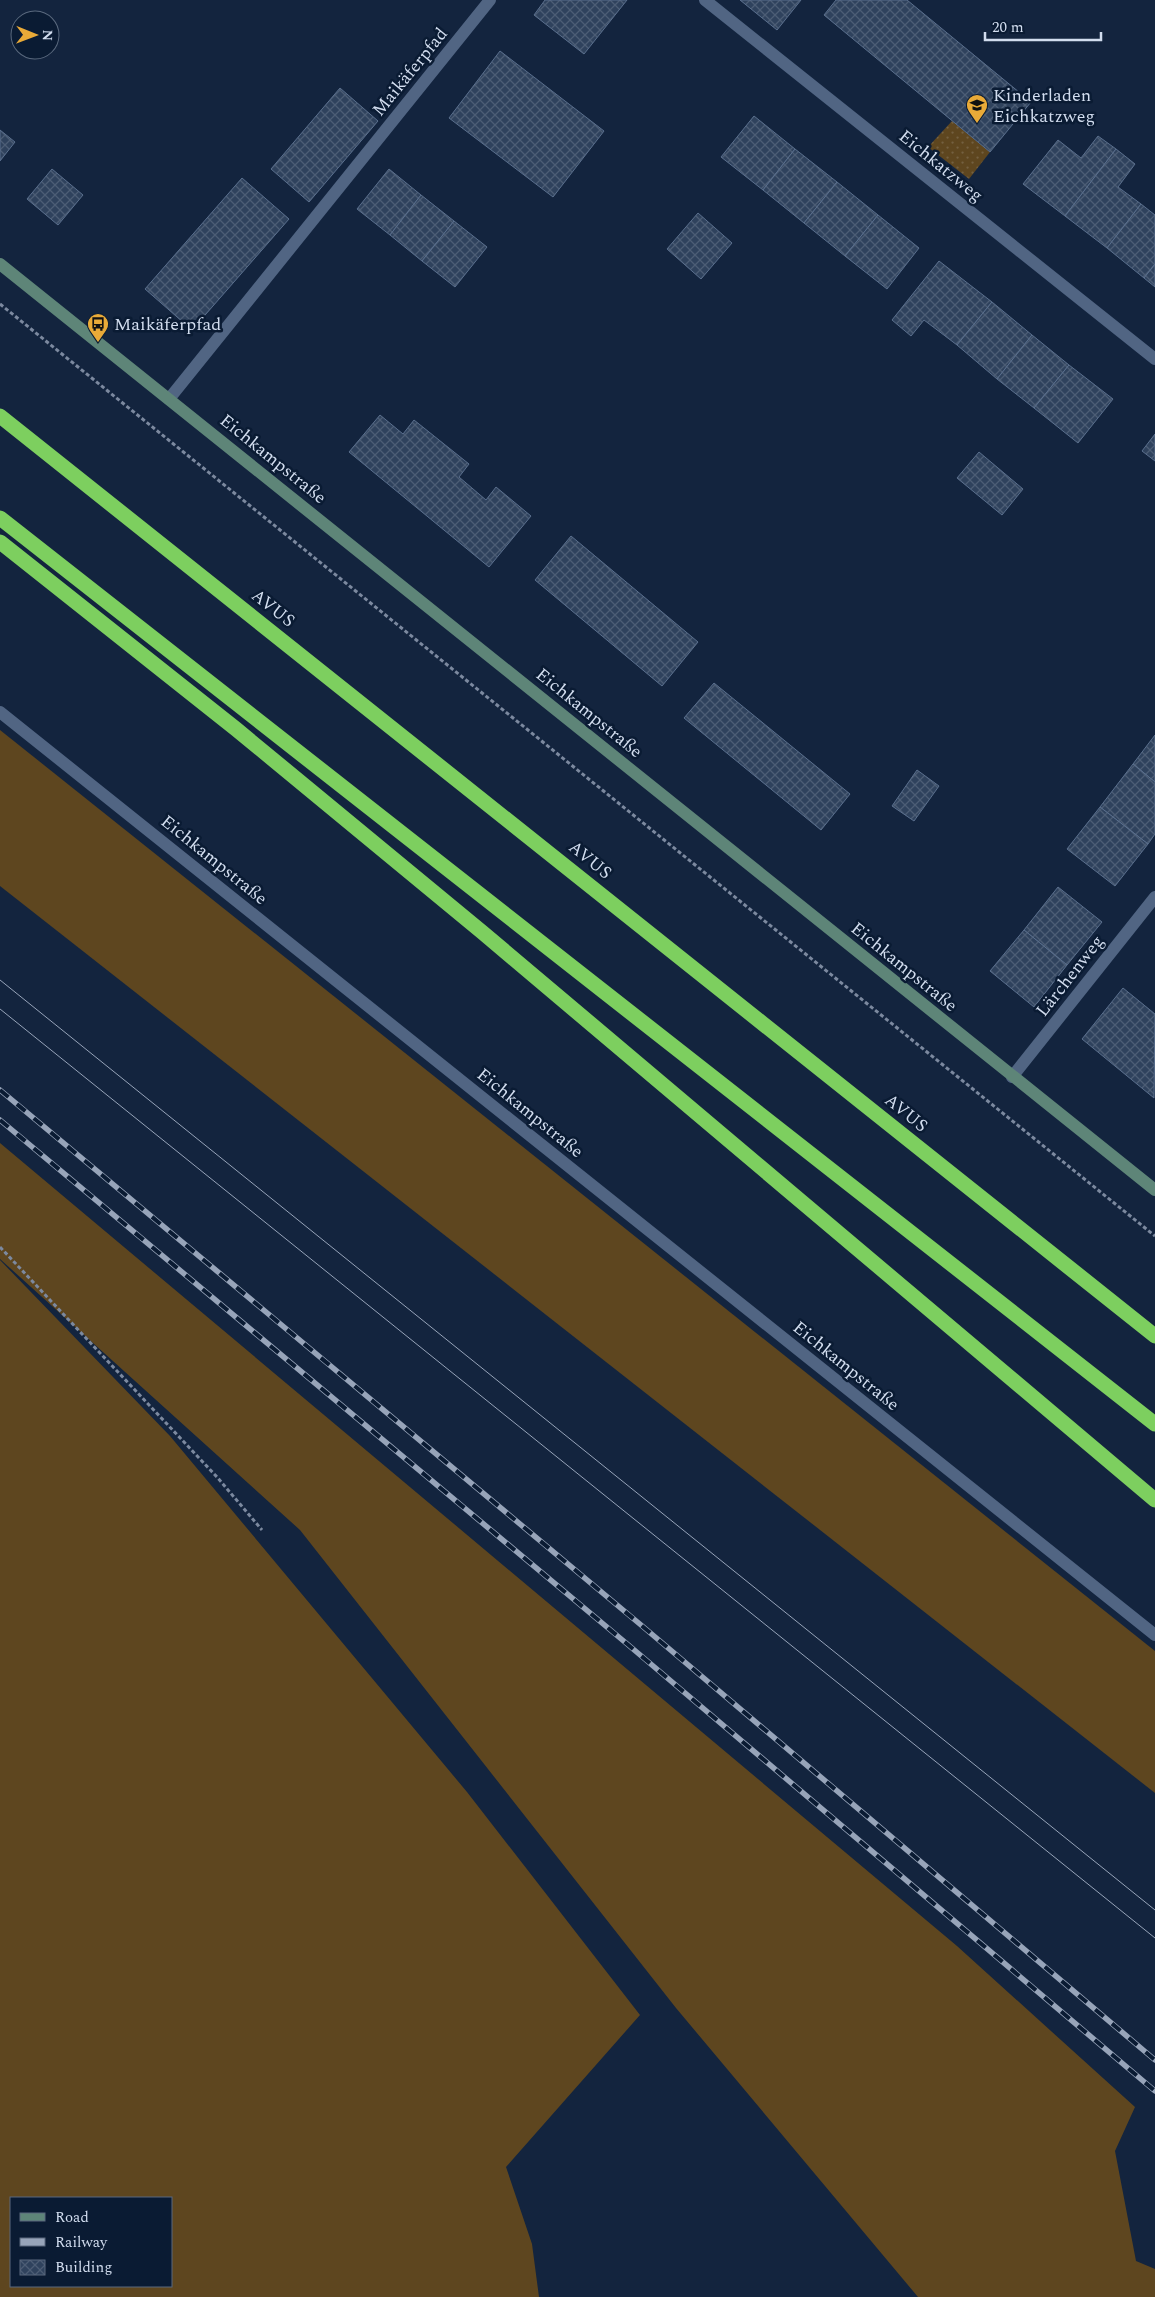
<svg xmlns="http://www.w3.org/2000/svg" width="1155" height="2297" viewBox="0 0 1155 2297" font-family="Spectral,serif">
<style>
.grass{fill:#5e461f;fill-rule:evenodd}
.park{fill:url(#park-dots)}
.building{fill:url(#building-cross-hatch);stroke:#5a6f8d}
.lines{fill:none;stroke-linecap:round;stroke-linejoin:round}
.path{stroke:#7c899f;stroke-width:3;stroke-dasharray:4 2.5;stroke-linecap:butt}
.street{stroke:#516583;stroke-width:12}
.secondary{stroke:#5e8578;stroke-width:12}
.highway{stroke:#7dcf5f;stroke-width:15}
.tram{stroke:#97a4b9;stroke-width:1}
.rail-casing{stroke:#97a4b9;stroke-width:5.5}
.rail{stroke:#0a1b33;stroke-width:4;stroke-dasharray:11;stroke-linecap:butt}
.labels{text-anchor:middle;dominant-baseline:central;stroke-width:5;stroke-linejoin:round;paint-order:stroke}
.street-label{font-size:18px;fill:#d2ddef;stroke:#0a1b33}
.poi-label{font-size:18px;fill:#d2ddef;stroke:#0a1b33;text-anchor:start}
</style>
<defs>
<pattern id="park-dots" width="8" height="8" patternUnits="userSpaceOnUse" patternTransform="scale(1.25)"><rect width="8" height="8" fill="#5e461f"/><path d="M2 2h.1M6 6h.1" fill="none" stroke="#746040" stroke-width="1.8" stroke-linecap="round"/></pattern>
<pattern id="building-cross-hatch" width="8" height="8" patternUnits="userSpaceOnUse" patternTransform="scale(1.25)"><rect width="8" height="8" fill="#2f425d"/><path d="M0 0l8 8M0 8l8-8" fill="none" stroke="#4c5d75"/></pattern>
</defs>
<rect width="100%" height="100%" fill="#13243e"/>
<g class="grass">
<path d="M0,730l1155,921v142l-1155,-907z"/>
<path d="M0,1143l957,803 178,161 -20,44 21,110 19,8v28h-237l-242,-289 -376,-478 -300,-271z"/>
<path d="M0,1260l170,176 297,356 173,223 -134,152 26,77 7,53h-539zM171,2198v88h-160v-88z"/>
</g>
<path class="park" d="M952,121l38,31 -21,27 -41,-32z"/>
<g class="building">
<path d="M545,0h82l-43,54 -50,-39z"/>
<path d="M740,0h61l-24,30z"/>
<path d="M836,0h71l124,102 -41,50 -166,-137z"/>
<path d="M500,51l104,80 -51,66 -104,-79z"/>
<path d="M340,88l38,33 -69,81 -38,-33z"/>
<path d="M754,116l41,33 -32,41 -42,-33z"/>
<path d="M0,130l15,12 -15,19z"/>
<path d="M1098,136l18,13 -51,67 -42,-32 35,-44 23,18z"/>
<path d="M795,149l42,33 -33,41 -41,-33z"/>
<path d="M1116,149l19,15 -17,23 23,17 -34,44 -42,-32z"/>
<path d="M52,169l31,26 -25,30 -31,-26z"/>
<path d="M389,169l32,26 -31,40 -33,-26z"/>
<path d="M242,178l47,41 -97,111 -47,-41z"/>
<path d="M837,182l41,33 -33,41 -41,-33z"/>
<path d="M421,195l33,26 -32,40 -32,-26z"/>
<path d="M1141,204l14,11v49l-11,14 -37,-30z"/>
<path d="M698,213l34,30 -31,36 -34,-30z"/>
<path d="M878,215l41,33 -32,41 -42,-33z"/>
<path d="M454,221l33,26 -32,40 -33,-26z"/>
<path d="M939,261l53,41 -35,43 -33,-25 -13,16 -19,-16z"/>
<path d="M1155,264v23l-11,-9z"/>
<path d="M992,302l40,33 -35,44 -40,-34z"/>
<path d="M1032,335l37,30 -35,43 -37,-29z"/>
<path d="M1069,365l44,34 -35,44 -44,-35z"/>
<path d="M380,415l23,19 11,-14 55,44 -10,13 27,23 10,-13 35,29 -42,51 -140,-115z"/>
<path d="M1155,434v27l-13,-10z"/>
<path d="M979,452l44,37 -21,26 -45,-37z"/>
<path d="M571,536l127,106 -36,44 -127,-106z"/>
<path d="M714,683l136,111 -29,36 -137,-112z"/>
<path d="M1155,735v47l-22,-18z"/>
<path d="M1133,764l22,18v52l-7,10 -48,-37z"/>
<path d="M917,770l22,16 -25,35 -22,-15z"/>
<path d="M1100,807l48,37 -33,42 -48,-37z"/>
<path d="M1058,887l44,35 -35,43 -43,-35z"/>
<path d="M1024,930l43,35 -33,42 -44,-36z"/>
<path d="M1123,988l32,26 -1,84 -72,-59z"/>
</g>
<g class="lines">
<g class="path">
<path d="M0,304l1155,932"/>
<path d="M0,1247l217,230 45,53"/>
</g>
<g class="street">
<path d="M705,0l450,359"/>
<path d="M169,399l321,-399"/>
<path d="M0,712l1155,923"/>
<path d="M1012,1077l143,-180"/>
</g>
<path class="secondary" d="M0,264l1155,926"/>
<g class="highway">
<path d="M0,416l1155,920"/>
<path d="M0,518l1155,906"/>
<path d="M0,542l236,187 246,203 673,568"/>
</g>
<g class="tram">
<path d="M0,980l1155,930"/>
<path d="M0,1009l1155,929"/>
</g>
<g class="rail-casing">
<g id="rail">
<path d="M0,1090l641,535 514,435"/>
<path d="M0,1120l626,523 529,448"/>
</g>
</g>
<use href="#rail" class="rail"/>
</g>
<defs>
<g id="school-pin" transform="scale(1.125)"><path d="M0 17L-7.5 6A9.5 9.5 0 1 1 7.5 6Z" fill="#e9aa38" stroke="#0a1b33"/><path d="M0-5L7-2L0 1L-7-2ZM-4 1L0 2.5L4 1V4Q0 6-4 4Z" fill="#111"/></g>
<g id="bus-pin" transform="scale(1.125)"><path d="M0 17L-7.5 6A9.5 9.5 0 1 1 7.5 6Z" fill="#e9aa38" stroke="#0a1b33"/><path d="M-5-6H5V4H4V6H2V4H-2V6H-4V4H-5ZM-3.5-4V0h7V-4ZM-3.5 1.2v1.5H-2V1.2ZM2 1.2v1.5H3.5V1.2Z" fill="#111"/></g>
</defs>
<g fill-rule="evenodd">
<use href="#school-pin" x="977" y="105"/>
<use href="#bus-pin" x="98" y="324"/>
</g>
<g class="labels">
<g class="street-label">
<text transform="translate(410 72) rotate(-51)">Maikäferpfad</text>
<text transform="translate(941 166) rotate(39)">Eichkatzweg</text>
<text transform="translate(273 459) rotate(39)">Eichkampstraße</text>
<text transform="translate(273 608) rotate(38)">AVUS</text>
<text transform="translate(589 713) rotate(39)">Eichkampstraße</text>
<text transform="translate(214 860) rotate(39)">Eichkampstraße</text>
<text transform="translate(590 860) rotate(39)">AVUS</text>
<text transform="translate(904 967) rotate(39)">Eichkampstraße</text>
<text transform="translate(1070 976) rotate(-52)">Lärchenweg</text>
<text transform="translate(530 1113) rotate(39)">Eichkampstraße</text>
<text transform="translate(906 1113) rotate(39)">AVUS</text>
<text transform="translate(846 1366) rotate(39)">Eichkampstraße</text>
</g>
<g class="poi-label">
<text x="993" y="95">Kinderladen<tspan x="993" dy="21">Eichkatzweg</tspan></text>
<text x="114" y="324">Maikäferpfad</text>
</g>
</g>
<rect x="10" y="2197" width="162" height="90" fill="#0a1b33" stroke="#5a697e"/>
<rect x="20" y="2213" width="25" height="8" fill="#5e8578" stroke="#5a697e"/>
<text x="55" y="2222" font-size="15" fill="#d2ddef">Road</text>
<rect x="20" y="2238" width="25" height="8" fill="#97a4b9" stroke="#5a697e"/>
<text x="55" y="2247" font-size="15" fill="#d2ddef">Railway</text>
<rect x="20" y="2260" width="25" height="15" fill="url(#building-cross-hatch)" stroke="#5a697e"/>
<text x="55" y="2272" font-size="15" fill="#d2ddef">Building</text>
<g transform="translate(35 35) rotate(91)"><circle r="24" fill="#0a1b33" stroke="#5a697e"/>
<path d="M0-4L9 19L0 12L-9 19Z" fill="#e9aa38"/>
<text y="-8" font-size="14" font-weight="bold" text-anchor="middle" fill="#d2ddef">N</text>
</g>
<path d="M985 32v8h116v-8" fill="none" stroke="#d2ddef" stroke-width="2.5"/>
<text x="992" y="32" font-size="15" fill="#d2ddef" stroke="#0a1b33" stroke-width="4" paint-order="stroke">20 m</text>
</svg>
